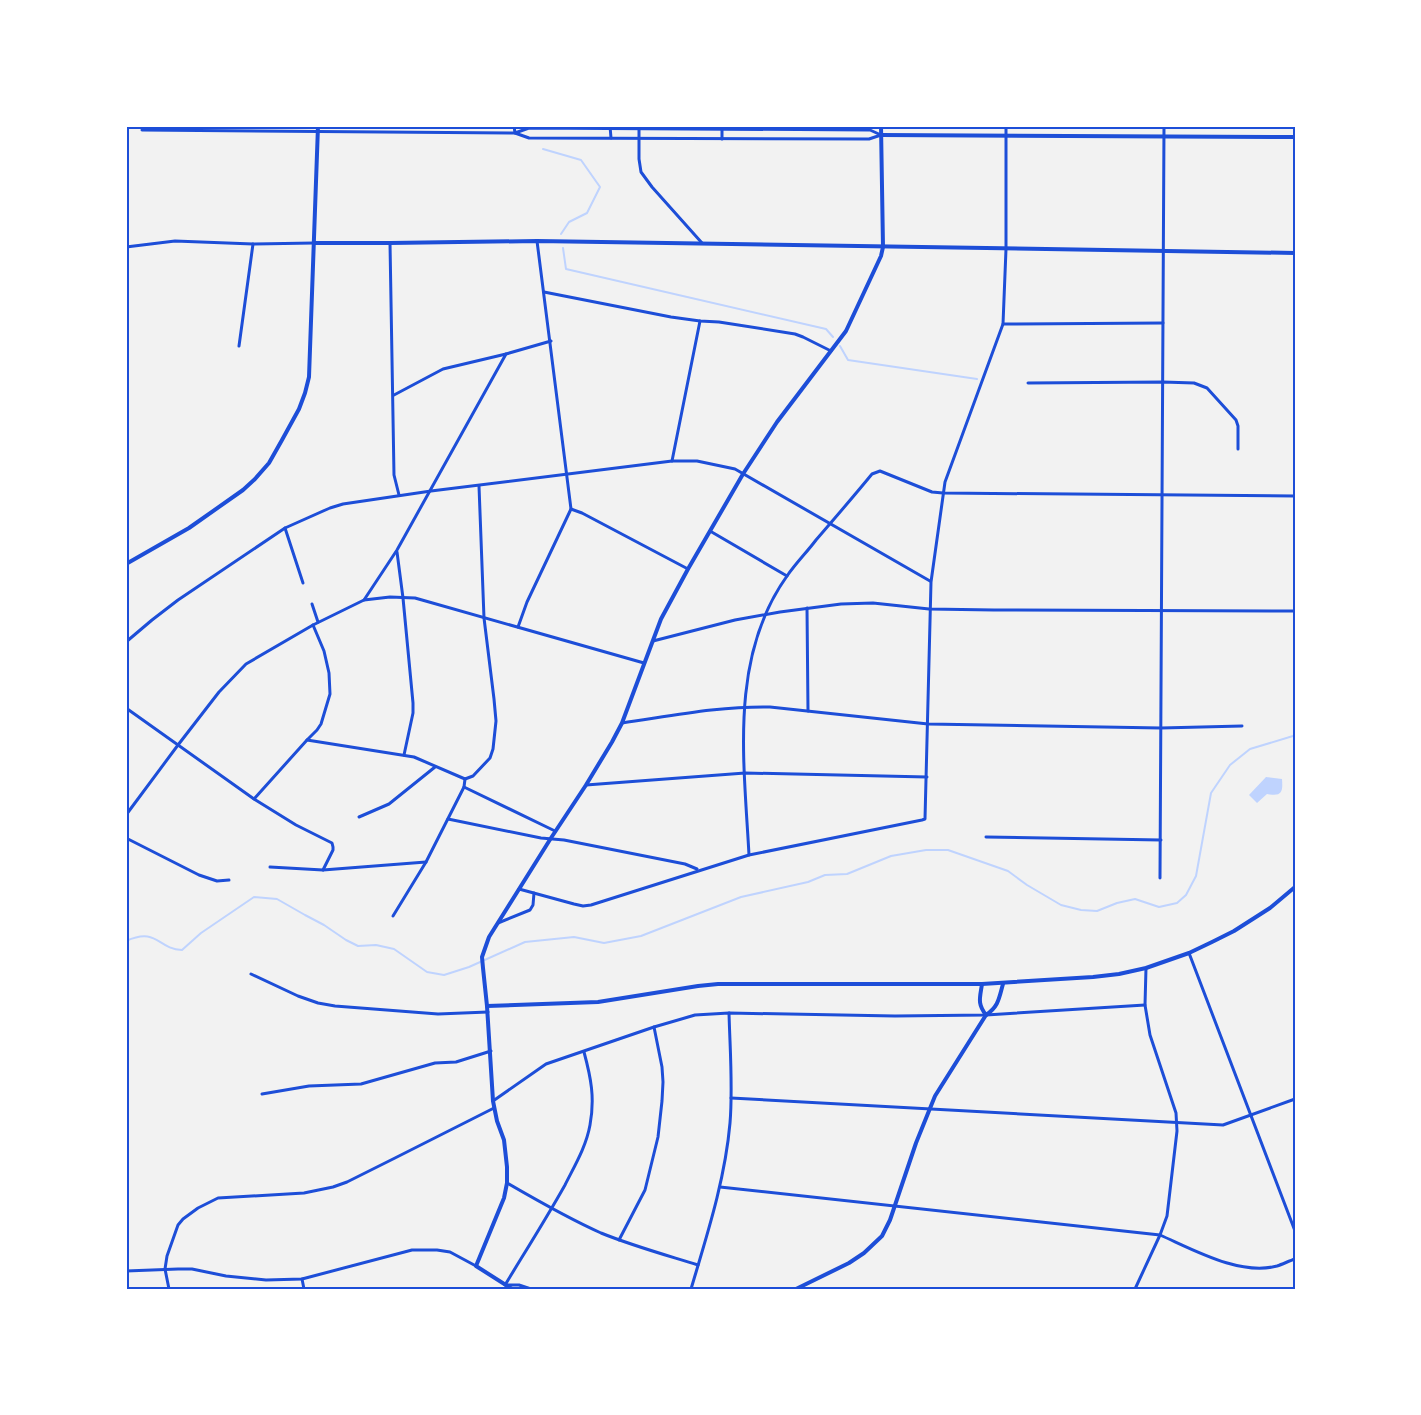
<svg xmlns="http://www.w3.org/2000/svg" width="1421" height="1415" viewBox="0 0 1421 1415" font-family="Barlow,sans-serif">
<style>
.water{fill:#bfd3fe}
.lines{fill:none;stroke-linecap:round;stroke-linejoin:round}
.stream{stroke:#bfd3fe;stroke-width:2}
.minor{stroke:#1d4ed8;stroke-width:3}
.tertiary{stroke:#1d4ed8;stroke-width:4}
.neatline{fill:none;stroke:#1d4ed8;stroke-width:2}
</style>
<rect width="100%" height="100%" fill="#f2f2f2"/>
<path class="water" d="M1266,777l16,2c1,13 0,18 -15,15l-10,9 -8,-8z"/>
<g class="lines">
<g class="stream">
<path d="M543,149l38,11 19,27 -13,26 -18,9 -8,12"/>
<path d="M563,248l3,21 260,60 7,8"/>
<path d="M840,346l8,14 129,19"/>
<path d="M126,941c32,-14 31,8 56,9l19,-17 53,-36 23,2 28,16 19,10 22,15 12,6 18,-1 18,4 33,23 17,3 25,-8 56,-25 49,-5 30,6 37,-7 100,-39 67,-15 17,-7 22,-1 44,-18 35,-6h22l60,21 19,14 34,20 20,5 16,1 20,-8 18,-4 24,8 18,-4 9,-8 10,-19 15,-83 19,-28 20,-16 43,-13 2,-2"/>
</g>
<g class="minor">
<path d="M514,126l1,7 14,-5 341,2 11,5"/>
<path d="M610,126l1,12"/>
<path d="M722,126v13"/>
<path d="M639,129v30l2,13 11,15 50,56"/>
<path d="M142,130l373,3 14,5 340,1 12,-4"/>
<path d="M390,243l4,232 5,20"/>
<path d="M126,247l49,-6 78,3 61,-1"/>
<path d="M544,292l127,25 29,4 19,1 76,12 8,3 28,14"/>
<path d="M1003,324l160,-1"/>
<path d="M239,346l14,-102"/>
<path d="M1028,383l135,-1 31,1 13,5 29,32 2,6v23"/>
<path d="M394,395l49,-26 63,-15"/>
<path d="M672,461l28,-140"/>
<path d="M571,509l11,4 106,56"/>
<path d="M285,528l18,55"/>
<path d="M710,531l77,45"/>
<path d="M397,552l6,46 10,105v10l-9,42"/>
<path d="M364,600l33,-50 109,-196 45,-13"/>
<path d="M312,604l6,18"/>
<path d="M807,608l1,103"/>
<path d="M518,627l9,-25 44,-93 -34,-268"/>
<path d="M653,641l82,-21 45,-8 61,-8 32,-1 56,6 65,1 301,1"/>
<path d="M126,642l26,-22 26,-20 107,-72 45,-20 13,-4 88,-13 241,-30h25l38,8 195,112"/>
<path d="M126,708l128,91 42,26 36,18 1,4v3l-10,20"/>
<path d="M622,723c49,-7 98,-17 148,-16l158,17 233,4 81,-2"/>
<path d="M307,740l107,17 51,22"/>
<path d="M465,779l8,-3 17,-18 3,-9 3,-28 -2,-22 -10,-81 -5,-132"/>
<path d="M465,779l-1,8 91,44"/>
<path d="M586,785l159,-12 182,4"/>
<path d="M254,799l53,-59 10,-10 4,-6 9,-30 -1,-21 -5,-22 -11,-26"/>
<path d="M126,815l52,-70 41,-53 27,-28 67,-39 51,-25 26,-3 25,1 229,65"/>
<path d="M359,817l30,-13 46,-37"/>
<path d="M448,819l93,19 23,2 121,24 12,5"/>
<path d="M986,837l175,3"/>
<path d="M126,838l73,37 18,6 12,-1"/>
<path d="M749,855c-5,-94 -20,-198 38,-279 9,-13 20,-24 29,-36 19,-22 38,-44 56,-66l8,-3 52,21 11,1 352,3"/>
<path d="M270,867l53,3 103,-8"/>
<path d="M1160,878l4,-752"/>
<path d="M519,889l55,15 9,2 8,-1 158,-50 173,-35 3,-1 6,-237 14,-100 58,-158 3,-75v-123"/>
<path d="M393,916l33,-54 38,-75"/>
<path d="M498,923l32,-13 3,-5 1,-12"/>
<path d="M1189,953l106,278"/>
<path d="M251,974l47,22 20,7 17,3 103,8 50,-2"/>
<path d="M262,1094l47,-8 52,-2 74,-21 21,-1 35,-11"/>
<path d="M731,1098l492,27 72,-26"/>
<path d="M493,1101l53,-37 108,-37 41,-12 34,-2 166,3 91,-1 159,-10"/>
<path d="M507,1183c31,18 62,36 94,50 32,13 65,22 97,32"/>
<path d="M720,1187l440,48c34,15 80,41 117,31 6,-2 12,-5 18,-7"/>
<path d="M619,1240l26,-50 13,-53 4,-36 1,-19 -1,-15 -8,-40"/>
<path d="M126,1271l52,-2h14l34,7 40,4 36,-1 110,-29h25l13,2 26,14"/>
<path d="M302,1279l2,10"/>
<path d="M505,1285c20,-33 41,-66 60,-100 10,-20 21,-38 25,-60 5,-27 1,-47 -6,-73"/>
<path d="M507,1285h12l12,4"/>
<path d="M169,1289l-4,-20 2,-13 11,-31 5,-6 15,-11 20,-10 86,-5 29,-6 14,-5 48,-24 99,-50"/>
<path d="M691,1289c16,-54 34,-109 39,-166 3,-36 0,-73 -1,-110"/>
<path d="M1135,1289l25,-54 7,-19 10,-85 -1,-18 -26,-78 -5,-30 1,-37"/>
</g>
<g class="tertiary">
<path d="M881,135l414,2"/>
<path d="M314,243h76l147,-2 758,12"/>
<path d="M126,564l63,-36 54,-38 12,-11 14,-16 13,-23 17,-31 6,-16 4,-16 9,-251"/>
<path d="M982,984c-2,14 -5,19 4,31 13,-9 13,-17 17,-31"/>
<path d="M487,1006l111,-4 100,-16 20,-2h264l111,-7 26,-3 27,-6 43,-15 23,-11 22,-11 36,-23 25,-21"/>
<path d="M512,1289l-36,-23 28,-68 3,-15v-16l-3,-27 -7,-19 -4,-20 -6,-95 -4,-38 -1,-11 7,-20 62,-99 35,-53 26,-43 10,-19 39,-104 27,-50 55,-95 34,-52 69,-91 35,-75 2,-9 -2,-121"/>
<path d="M796,1289l53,-26 15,-10 18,-17 8,-16 26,-77 19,-47 51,-81"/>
</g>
</g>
<rect width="1421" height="1415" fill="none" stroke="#ffffff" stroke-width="255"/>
<rect x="128" y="128" width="1166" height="1160" class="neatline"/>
</svg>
